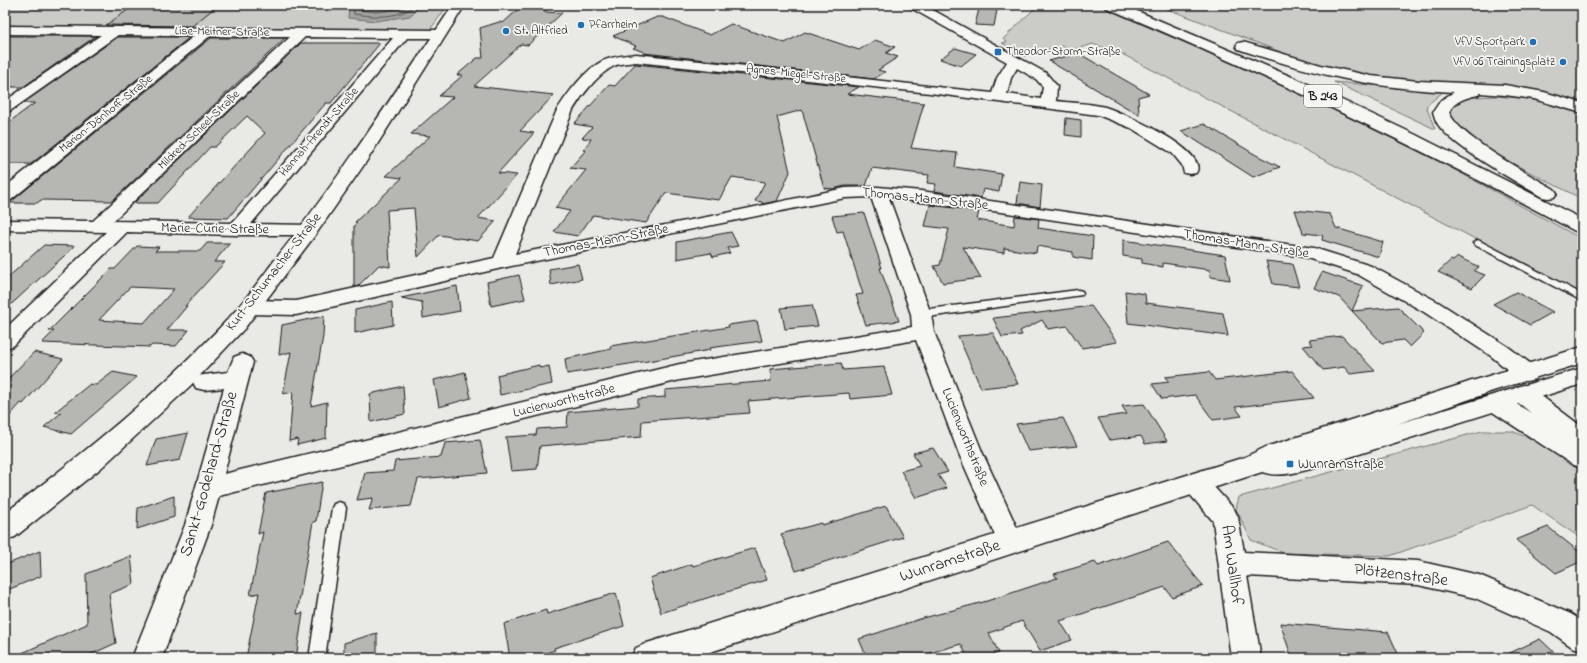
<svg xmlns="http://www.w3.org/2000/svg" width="1587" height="663" viewBox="0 0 1587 663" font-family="'Indie Flower',sans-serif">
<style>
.green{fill:#cbcbc7;stroke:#747472}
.water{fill:#a3a3a1;stroke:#6d6d6c}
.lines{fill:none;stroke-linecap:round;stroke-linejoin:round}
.shore{stroke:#525251;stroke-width:1}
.building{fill:#b6b6b3;stroke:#1c1c1c;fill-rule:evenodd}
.service-casing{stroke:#1c1c1c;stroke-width:3}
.minor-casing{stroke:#1c1c1c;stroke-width:3}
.tertiary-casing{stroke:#1c1c1c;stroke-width:3}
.secondary-casing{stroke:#1c1c1c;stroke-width:3}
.trunk-casing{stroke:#1c1c1c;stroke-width:3}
.service{fill:#f6f6f2;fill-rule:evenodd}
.minor{fill:#f6f6f2;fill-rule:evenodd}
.tertiary{fill:#f6f6f2;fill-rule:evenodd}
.secondary{fill:#f6f6f2;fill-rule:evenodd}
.trunk{fill:#f6f6f2;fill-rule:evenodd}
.poi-dot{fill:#1f6fb2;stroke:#f6f6f2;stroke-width:1.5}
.labels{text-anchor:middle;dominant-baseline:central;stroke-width:3.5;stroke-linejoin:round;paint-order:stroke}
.far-poi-label{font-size:12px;fill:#1c1c1c;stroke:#f6f6f2;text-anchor:start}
.far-street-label{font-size:12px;fill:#1c1c1c;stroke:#f6f6f2}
.shield{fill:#f6f6f2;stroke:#5d5d5c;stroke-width:1}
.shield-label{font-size:13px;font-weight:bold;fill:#1c1c1c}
.street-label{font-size:14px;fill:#1c1c1c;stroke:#f6f6f2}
.poi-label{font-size:14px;fill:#1c1c1c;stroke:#f6f6f2;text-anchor:start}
.near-street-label{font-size:17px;fill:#1c1c1c;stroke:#f6f6f2}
</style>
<rect width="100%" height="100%" fill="#e9e9e5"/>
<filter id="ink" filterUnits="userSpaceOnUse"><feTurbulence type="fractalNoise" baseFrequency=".025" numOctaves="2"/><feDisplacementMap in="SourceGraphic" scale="8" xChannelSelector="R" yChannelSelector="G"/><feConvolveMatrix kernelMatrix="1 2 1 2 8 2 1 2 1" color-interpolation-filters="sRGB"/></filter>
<g filter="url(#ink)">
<g class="green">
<path d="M5,5h443l-19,26h-32l-392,-5z"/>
<path d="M1028,5h70l120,49 215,104 149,81v56l-460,-241 -29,-10 -23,7 -8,-5 -37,10 -23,-13 5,-1 -4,-3 31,-30z"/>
<path d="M1157,5h425v98l-55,-15 -153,-11 -64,-14z"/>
<path d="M1334,82l110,9 -18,15 9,23z"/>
<path d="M1496,96l35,3 51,15v85l-103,-53 -26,-22 -6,-14 13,-11 13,-2z"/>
<path d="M1482,431h30l33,14 37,-13v107l-50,-34 -142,51 -106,-3 -33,-13 -15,-31 3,-12z"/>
</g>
<path class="water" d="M351,5h70l-11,11 -34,5 -28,-3 1,-11z"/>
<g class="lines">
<g class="shore">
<path d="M353,5l1,9c20,3 45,5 61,-9"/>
<path d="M358,5l2,5 16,2 29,-4 3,-3"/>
</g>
</g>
<g class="building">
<path d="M135,5h83l-26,21 -86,-1z"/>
<path d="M523,5l26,3 -5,4 18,1 -34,32 -7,-1 -47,42 80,9 -34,36 14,2 -36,40 19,2 -39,43 18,3 -18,20 -39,-6 -21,22 -4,-49 -27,2 3,57 -11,-2 -21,21 -4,1v-61l3,-4h-2l47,-44 -16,-2 44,-40 -19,-2 42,-37 -14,-1 24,-21h-6l20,-17h6l-3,-30 19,-6 4,1z"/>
<path d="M979,9l18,1 -3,16 -19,-1z"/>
<path d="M657,17h6l47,18 21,-11 54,19 20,-11 54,18 16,-10 20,7 -9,6 12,4 -20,13 7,2 -11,7 -230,-26v-1l-11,-4 3,-2 -23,-10z"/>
<path d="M5,36h91l-73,51h-18z"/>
<path d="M118,37h72l-159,127h-26v-39l30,-22h-12z"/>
<path d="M211,38h74l-173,163 -71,-1 -4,3h-32l7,-2z"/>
<path d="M301,43h79l-49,60h-5l-98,115 -40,-1 77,-84 -18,-17 -32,31h-5l-52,56h-24z"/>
<path d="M955,48l21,6 -15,12 -21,-7z"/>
<path d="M1078,53l71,41 -11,3 1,18 -90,-54z"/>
<path d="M635,64l224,23 -12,7 77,9 -13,45 46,5 -2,14 47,7 -3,18 -16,-3 -2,9 -47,-7 2,-7 -9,-1 2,-8 -57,-7 -6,18h-21l-12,3 -9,-1 -22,-78 -25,7 13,55 -13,29 -15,3v-2l-7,-1 10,-19 -33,-5 -13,23 -53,-7 -20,30 -53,-8 -15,21 -24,-4 16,-21 -15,-3 31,-38 -16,-2 16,-18h-3l8,-11 -9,-1 10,-11 -18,-3 35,-39 6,1z"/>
<path d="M1066,118l15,2v17l-16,-2z"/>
<path d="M1204,124l52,31 24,12 -27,10 -72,-46z"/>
<path d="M1020,182l22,3 -2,22 -23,-4z"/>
<path d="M930,205l49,6 -2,9 37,6 1,-10 24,3 -1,9 55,8 -1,24 -19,-3v-5l-36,-6 -1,7 -32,-5v5l-41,-6 18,31 -38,5 -9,-17 6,-1 9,-36 -24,-3z"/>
<path d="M1295,210l35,4 6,14 47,14 -4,15 -57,-17 1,-5 -20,-2z"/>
<path d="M864,213l18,55h-2l19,53 -33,4 -10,-30 7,-1 -20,-63 -6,1 -5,-16z"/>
<path d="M731,232l7,14 -11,2 3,5 -17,4 -2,-4 -34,6v-17z"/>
<path d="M1123,240l102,15 5,25 -19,-3 -1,-7 -47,-7v4l-21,-4v-4l-19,-3z"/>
<path d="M207,243h23l-16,19h11l-40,44h2l-20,24h22l-13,16 -24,-1 -2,2 -108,-4 12,-12h-5l62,-62h4l22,-23 22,1 -4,4h45zM130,287l44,2 -30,34 -45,-3z"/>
<path d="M44,245l31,1 -70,64v-30z"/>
<path d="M1458,257l21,10 -5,4 11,4 -13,13 -34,-16 13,-12 2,1z"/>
<path d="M1266,261l26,3 7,23 -26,-3z"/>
<path d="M578,264l4,15 -31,6 -2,-16z"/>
<path d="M1322,272l41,14 -11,25 -13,-14 -25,-9z"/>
<path d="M519,275l6,24 -34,7 -4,-24z"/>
<path d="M457,286l3,25 -37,7 -1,-16 -21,-4z"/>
<path d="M1125,291l20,3 1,9 77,10 5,23 -100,-13z"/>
<path d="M1516,292l37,20 -23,13 -37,-21z"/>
<path d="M392,302l1,23 -38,8v-23z"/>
<path d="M812,305l6,21 -33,3 -4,-21z"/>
<path d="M1091,306l26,36 -35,6 -15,-22 -19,3 -6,-9 -22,11 2,4 -20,2 -9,-19 46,-5z"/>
<path d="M1398,307l26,26 -14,14 -7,-7 -21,3 -30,-32z"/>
<path d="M324,316l-1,20 -12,70 16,-4 -1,36 -29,7 1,-6 -9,2 4,-49 -10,2 8,-42 -12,3 3,-30z"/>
<path d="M757,321l5,20 -53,7 1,2 -56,10 -87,14 -2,-15 46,-10 -1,-3 119,-19 -1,-2z"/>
<path d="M993,333l25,51 -37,4 -23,-52z"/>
<path d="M1342,336l33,35 -25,3 -6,-7 -21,3 -20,-24 10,-1 -4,-5z"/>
<path d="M34,352l29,7 -40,45 -2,-1 -16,18v-39z"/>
<path d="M841,363l2,7 41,-3 8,28 -42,4 -1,-6 -101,8 2,12 -108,8 -1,16 -101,9 -3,23 -26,2 -5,-34 30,-2 1,-6 30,-2 1,-15 70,-6v-7l27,-2v-7l106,-9 -1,-12z"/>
<path d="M539,365l1,3 9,-2 3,18 -52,11 -3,-20z"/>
<path d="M1292,371l22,27 -79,9 7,9 -29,4 -18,-25 -33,4 -10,-15 17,-2 -4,-5 44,-5 6,8z"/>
<path d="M113,372l24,5 -66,57 -27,-7 17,-14 -6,-1 35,-28 6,1z"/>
<path d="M465,372l6,26 -32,9 -5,-27z"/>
<path d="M403,386l2,28 -34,8 -1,-28z"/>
<path d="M1144,404l23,37 -22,3 -4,-8 -31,4 -12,-22 29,-4 -5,-8z"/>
<path d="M1063,418l14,28 -49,5 -12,-27z"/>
<path d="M188,433l-8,27 -33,6 9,-27z"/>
<path d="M480,440l7,33 -69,6 -7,27 -42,4 4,-12 -16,2 8,-27 28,-2 2,-10 46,-4 4,-14z"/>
<path d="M933,448l15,24 -10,3 9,13 -31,10 -15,-27 19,-5 -7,-13z"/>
<path d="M322,482l-6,39 -3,1 -16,92 6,-1 -7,45h-50l13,-65 -9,2 13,-63 -5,2 8,-41z"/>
<path d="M174,496v21l-37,12 1,-21z"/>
<path d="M886,506l17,31 -107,34 -15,-37 40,-11 1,2z"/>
<path d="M1548,527l34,27v7l-26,12 -40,-33z"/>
<path d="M1168,542l35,44 -31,11 -7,-10 -105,34 12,19 -32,11 -18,-30 -33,12 10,20 -18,5h-13l-7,-14 -49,14h-45l-8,-19 61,-20 67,-18 70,-23 -3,-4 41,-12 3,4z"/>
<path d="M755,548l12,32 -57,17 -49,16 -11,-35 42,-14 1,2z"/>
<path d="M40,551l1,25 -36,15v-26z"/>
<path d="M131,556l3,28 -25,10 7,49 -33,15h-72l76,-34 -1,-50z"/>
<path d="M616,593l8,33 -70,22 1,2 -23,8h-22l-6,-34 42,-14 1,4z"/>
<path d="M1280,623l108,9 12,26h-79l-30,-3z"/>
<path d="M377,633v25h-33v-15z"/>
<path d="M1540,639l20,19h-61z"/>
</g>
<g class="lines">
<g class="service-casing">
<g id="service">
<path d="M1478,240l104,54v7l-107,-56 -2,-2z"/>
<path d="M1078,290l4,1 1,2 -1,2 -161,23 -4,-2 -1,-2 1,-2 4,-2z"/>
<path d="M339,502l5,2 2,4 -21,150h-16l23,-150 2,-4z"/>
</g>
</g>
<g class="minor-casing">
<g id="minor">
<path d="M909,5h15l122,68 11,13 -1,15c16,2 33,2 49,6 16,5 106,44 91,66l-6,1 -6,-1 -2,-8 -10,-12 -41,-25 -33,-13 -168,-22 -294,-31c-7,1 -16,1 -22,4 -16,8 -32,29 -41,44l-58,144 202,-39 128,-27 33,-1 43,4 393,57 57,18 67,36 69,44 28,21 3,6 -3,6 -8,2 -8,-2 -28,-23 -67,-44 -67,-38 -53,-17 -303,-45 -112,-14 42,116 3,18 49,122 40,87 -4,8 -9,3 -9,-3 -42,-95 -43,-114 -236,40 -461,116 -8,29 -49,133h-30l53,-133 39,-137 -20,2 -8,-2 -3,-6 3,-6 32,-4 6,-15 8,-3 8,3 3,5 -29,112 456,-110 232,-37 -1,-13 -40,-117 -26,1 -343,70 -206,47 -46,-1 -7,-2 -3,-5 3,-5 7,-2 46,1 198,-43 63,-148c11,-17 31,-45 51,-51 9,-3 19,-4 28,-5l356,39 5,-15 10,-16 -96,-54zM1017,68l19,11 7,8 -2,12 -34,-5 4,-16z"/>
<path d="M5,26l434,4 5,1 2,3 -2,3 -5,1h-32l-156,186 58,1 6,1 3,4 -3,4 -6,1h-73l-109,-3 -114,114 -8,2v-19l101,-97 -101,-2v-10l88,1 197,-184 -80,-1 -199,164 -6,1v-14l189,-151 -76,-1 -108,76 -5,2v-12l96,-66 -96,-1zM305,37l88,1 -161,185 -119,-2z"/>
<path d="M1195,473l9,3 30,33 4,8 6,35 174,9 61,14 92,39 11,7v29l-10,-3 -21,-15 -76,-34 -57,-13 -171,-9 14,82h-30l-18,-137 -27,-31 -4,-7 4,-7z"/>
</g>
</g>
<g class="tertiary-casing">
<path id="tertiary" d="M1582,368v16l-264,83c-19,5 -38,11 -56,5l-570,186h-61l5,-10 11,-5 598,-186 21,-10 203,-65 8,-2 8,2 4,6 -4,6 -88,30z"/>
</g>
<g class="secondary-casing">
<g id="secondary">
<path d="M453,5h12l-97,154 -52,75 -72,95 -54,57 -89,82 -86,69 -10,3v-27c78,-59 155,-121 222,-193 17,-18 32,-39 47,-59 65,-81 121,-169 179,-256z"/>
<path d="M1582,347v16l-105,33 -8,-2 -4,-6 4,-6z"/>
</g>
</g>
<g class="trunk-casing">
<g id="trunk">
<path d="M1106,5h17l174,74 117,55 168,85v14l-7,-2c-152,-82 -308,-156 -468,-223z"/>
<path d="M1243,42l78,23 50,11 48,5 86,4 39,7 38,11v10l-48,-14 -29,-4 -25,-2 -2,2c-12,3 -23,5 -29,17 9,25 80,62 105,77l3,4 -3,4 -6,1 -6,-1c-25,-15 -95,-53 -106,-76 -1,-3 -2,-6 -3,-9l8,-12 13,-8c-79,-3 -142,-18 -216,-43l-2,-3 2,-3z"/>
<path d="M1523,385l8,3 51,39v41l-9,-3 -85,-56 -4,-6 4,-6c16,-5 29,8 43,16l-16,-13 -4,-6 4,-6z"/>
</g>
</g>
<use href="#service" class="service"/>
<use href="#minor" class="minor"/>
<use href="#tertiary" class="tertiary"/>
<use href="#secondary" class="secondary"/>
<use href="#trunk" class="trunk"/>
</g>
</g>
<g class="poi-dot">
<circle cx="581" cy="25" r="4"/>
<circle cx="506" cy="31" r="4"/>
<circle cx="1533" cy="42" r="4"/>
<rect x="994" y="48" width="8" height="8" rx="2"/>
<circle cx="1563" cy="62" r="4"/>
<rect x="1286" y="460" width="8" height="8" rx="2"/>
</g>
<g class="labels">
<g class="far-poi-label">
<text x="589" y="25">Pfarrheim</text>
<text x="514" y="31">St. Altfried</text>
<text x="1525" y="42" text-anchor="end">VfV Sportpark</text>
<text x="1006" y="52">Theodor-Storm-Straße</text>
<text x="1555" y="62" text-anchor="end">VfV 06 Trainingsplatz</text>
</g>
<g class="far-street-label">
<text transform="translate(222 32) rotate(1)">Lise-Meitner-Straße</text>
<text transform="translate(796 74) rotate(6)">Agnes-Miegel-Straße</text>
<text transform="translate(106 114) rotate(-39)">Marion-Dönhoff-Straße</text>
<text transform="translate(199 130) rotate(-44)">Mildred-Scheel-Straße</text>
<text transform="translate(319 132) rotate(-49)">Hannah-Arendt-Straße</text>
</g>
<rect class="shield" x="1304" y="85" width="38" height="22" rx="3"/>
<g class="shield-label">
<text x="1323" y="96">B 243</text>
</g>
<g class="street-label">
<text transform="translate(925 199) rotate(6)">Thomas-Mann-Straße</text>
<text transform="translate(215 229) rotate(1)">Marie-Curie-Straße</text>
<text transform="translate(606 241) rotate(-11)">Thomas-Mann-Straße</text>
<text transform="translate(1246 244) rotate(9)">Thomas-Mann-Straße</text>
<text transform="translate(274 272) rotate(-52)">Kurt-Schumacher-Straße</text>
<text transform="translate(564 401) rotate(-14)">Lucienworthstraße</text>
<text transform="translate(965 437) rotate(68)">Lucienworthstraße</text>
</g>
<g class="poi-label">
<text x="1298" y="464">Wunramstraße</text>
</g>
<g class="near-street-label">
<text transform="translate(209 474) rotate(-74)">Sankt-Godehard-Straße</text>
<text transform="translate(950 561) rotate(-18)">Wunramstraße</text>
<text transform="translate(1232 565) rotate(82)">Am Wallhof</text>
<text transform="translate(1401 575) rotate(7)">Plötzenstraße</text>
</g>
</g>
<rect width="1587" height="663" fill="none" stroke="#f6f6f2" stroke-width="20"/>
<rect x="10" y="10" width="1567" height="643" fill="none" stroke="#1c1c1c" stroke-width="1.5" filter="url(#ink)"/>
</svg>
